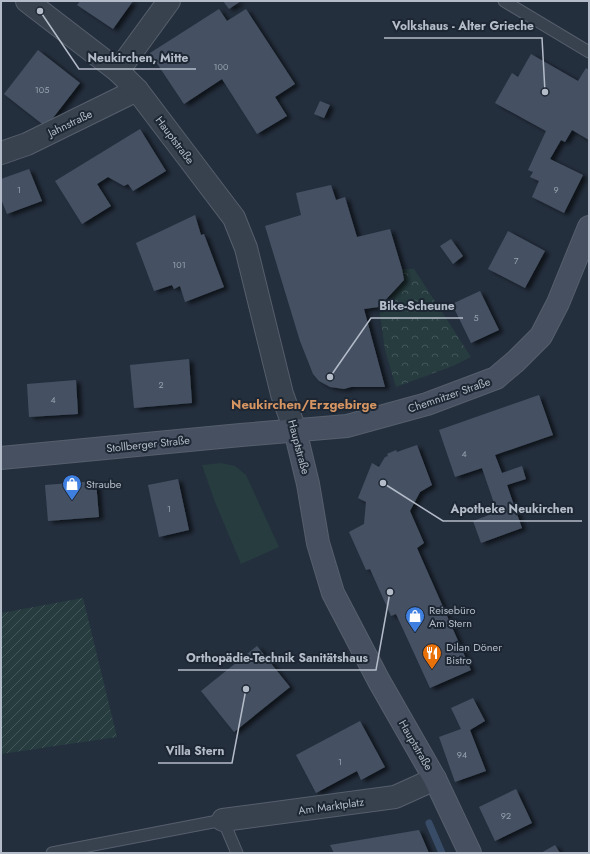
<svg xmlns="http://www.w3.org/2000/svg" width="590" height="854" viewBox="0 0 590 854" font-family="Jost,sans-serif">
<style>
.grass{fill:#263c3f}
.forest{fill:url(#forest-crowns)}
.garden{fill:url(#garden-furrows)}
.lines{fill:none;stroke-linecap:round;stroke-linejoin:round}
.stream{stroke:#394c67;stroke-width:7}
.building{fill:#455162;filter:url(#shadow)}
.service-casing{stroke:#565f6c;stroke-width:13}
.minor-casing{stroke:#565f6c;stroke-width:24}
.tertiary-casing{stroke:#565f6c;stroke-width:24}
.secondary-casing{stroke:#565f6c;stroke-width:24}
.service{stroke:#38414e;stroke-width:11}
.minor{stroke:#38414e;stroke-width:22}
.tertiary{stroke:#38414e;stroke-width:22}
.secondary{stroke:#465061;stroke-width:22}
.labels{text-anchor:middle;dominant-baseline:central;stroke-width:4;stroke-linejoin:round;paint-order:stroke}
.number-label{font-size:9px;fill:#98a1af}
.street-label{font-size:11px;fill:#b4bcc9;stroke:#1d2633}
.poi-label{font-size:11px;fill:#b4bcc9;stroke:#1d2633;text-anchor:start}
.quarter-label{font-size:13px;font-weight:bold;fill:#d59563;stroke:#1d2633}
.leader{fill:none;stroke:#b4bcc9;stroke-width:1.5}
.callout-dot{fill:#b4bcc9;stroke:#1d2633;stroke-width:1.5}
.callout-label{font-size:12px;text-anchor:middle;font-weight:bold;fill:#b4bcc9;stroke:#1d2633;stroke-width:4;stroke-linejoin:round;paint-order:stroke}
</style>
<defs>
<pattern id="forest-crowns" width="20" height="18" patternUnits="userSpaceOnUse"><rect width="20" height="18" fill="#263c3f"/><path d="M2 6a3 3 0 1 1 6 0M12 15a3 3 0 1 1 6 0" fill="none" stroke="#435659"/></pattern>
<pattern id="garden-furrows" width="10" height="10" patternUnits="userSpaceOnUse"><rect width="10" height="10" fill="#263c3f"/><path d="M-1 1l2-2M0 10L10 0M9 11l2-2" fill="none" stroke="#435659"/></pattern>
<filter id="shadow"><feDropShadow dx="4.5" dy="2.5" stdDeviation="2" flood-color="#0009"/></filter>
</defs>
<rect width="100%" height="100%" fill="#242f3e"/>
<path class="grass" d="M221,463l14,3 11,9 33,72 -38,17 -26,-62 -13,-37z"/>
<path class="forest" d="M402,269h12l57,88 -18,9 -57,21 -11,-37 -6,-42 25,-28z"/>
<path class="garden" d="M83,598l34,139 -116,17v-141z"/>
<g class="lines">
<path class="stream" d="M429,823l13,30"/>
</g>
<g class="building">
<path d="M80,1h53l-20,28 -36,-24z"/>
<path d="M223,1h18l-12,8z"/>
<path d="M219,9l8,12 19,-12 49,75 -20,13 12,19 -30,18 -35,-55 -38,25 -34,-51z"/>
<path d="M38,50l42,33 -34,44 -42,-33z"/>
<path d="M531,54l47,27 8,-13 3,2v70l-17,-10 -7,12 -4,-2 -11,19 33,16 -19,38 -32,-16 7,-16 -9,-4 3,-5 -5,-2 18,-39 -51,-28 17,-30 6,4z"/>
<path d="M320,101l10,4 -6,13 -10,-4z"/>
<path d="M140,129l26,42 -33,20 -5,-7 -4,2 -16,-9 -11,7 14,22 -29,18 -27,-43z"/>
<path d="M29,169l13,32 -35,13 -6,-15v-20z"/>
<path d="M331,185l5,15 9,-3 12,40 33,-8 12,40 2,11 -25,27 -15,2 21,78h-34l-7,2 -14,-2 -11,-6 -6,-7 -13,-33 -35,-115 36,-11 -5,-22z"/>
<path d="M195,215l6,20 3,-1 20,53 -39,15 -5,-16 -6,3 -2,-4 -18,6 -18,-48z"/>
<path d="M508,231l37,20 -20,37 -37,-19z"/>
<path d="M451,239l12,17 -10,8 -13,-18z"/>
<path d="M480,291l19,39 -28,13 -19,-39z"/>
<path d="M189,359l3,44 -58,5 -4,-43z"/>
<path d="M76,380l2,34 -49,3 -2,-33z"/>
<path d="M539,395l14,40 -58,20 7,18 20,-7 4,13 -19,6 15,43 -41,15 -8,-22 24,-9 -15,-44 -27,9 -16,-47z"/>
<path d="M417,445l15,40 -12,7 -10,19 14,32 -7,5 54,122 -41,18 -34,-74 -5,2 -21,-47 -4,1 -17,-38 15,-8 2,-22 -8,-4 14,-35 7,4 6,-10 3,-1 -1,-2 9,-4 1,2z"/>
<path d="M178,479l11,51 -30,7 -11,-52z"/>
<path d="M96,481l3,36 -51,4 -3,-36z"/>
<path d="M257,646l33,41 -56,45 -33,-41z"/>
<path d="M473,698l12,23 -15,9 16,41 -31,11 -16,-45 22,-8 -10,-21z"/>
<path d="M360,721l25,46 -24,13 -4,-9 -41,22 -20,-38z"/>
<path d="M516,789l16,34 -37,18 -16,-34z"/>
<path d="M419,830l10,23h-95l-4,-8z"/>
<path d="M555,845l5,8h-19z"/>
</g>
<g class="lines">
<g class="service-casing">
<g id="service">
<path d="M504,1l85,51"/>
<path d="M52,853l171,-33 14,33"/>
</g>
</g>
<g class="minor-casing">
<g id="minor">
<path d="M118,71l51,-70"/>
<path d="M1,153l26,-9 110,-54"/>
<path d="M223,820l172,-23 40,-18"/>
</g>
</g>
<g class="tertiary-casing">
<path id="tertiary" d="M27,1l91,70 19,19 97,128 12,30 36,146 13,36"/>
</g>
<g class="secondary-casing">
<g id="secondary">
<path d="M295,430l13,54 10,59 15,50 46,88 56,98 35,74"/>
<path d="M1,458l240,-23 106,-9 80,-22 69,-26 20,-17 25,-25 17,-33 31,-76"/>
</g>
</g>
<use href="#service" class="service"/>
<use href="#minor" class="minor"/>
<use href="#tertiary" class="tertiary"/>
<use href="#secondary" class="secondary"/>
</g>
<defs>
<g id="shop-pin" transform="scale(1)"><path d="M0 17L-7.5 6A9.5 9.5 0 1 1 7.5 6Z" fill="#3f7fe0" stroke="#1d2633"/><path d="M-5-2.5h2.3a2.7 3.5 0 0 1 5.4 0H5L5.5 6h-11ZM-1.5-2.5h3a1.5 2.3 0 0 0-3 0Z" fill="#fff"/></g>
<g id="restaurant-pin" transform="scale(1)"><path d="M0 17L-7.5 6A9.5 9.5 0 1 1 7.5 6Z" fill="#e8710a" stroke="#1d2633"/><path d="M-5-6h1v4h1v-4h1v4h1v-4h1v5L-1.5 .5V6h-2V.5L-5-1ZM5-6V6H3V1.5H1.5Q1.5-4 5-6Z" fill="#fff"/></g>
</defs>
<g fill-rule="evenodd">
<use href="#shop-pin" x="72" y="484"/>
<use href="#shop-pin" x="415" y="616"/>
<use href="#restaurant-pin" x="432" y="653"/>
</g>
<g class="labels">
<g class="number-label">
<text x="221" y="66">100</text>
<text x="42" y="89">105</text>
<text x="19" y="189">1</text>
<text x="556" y="189">9</text>
<text x="516" y="260">7</text>
<text x="179" y="264">101</text>
<text x="476" y="317">5</text>
<text x="161" y="384">2</text>
<text x="53" y="399">4</text>
<text x="464" y="453">4</text>
<text x="169" y="508">1</text>
<text x="462" y="754">94</text>
<text x="340" y="761">1</text>
<text x="506" y="815">92</text>
</g>
<g class="street-label">
<text transform="translate(70 123) rotate(-26)">Jahnstraße</text>
<text transform="translate(175 140) rotate(53)">Hauptstraße</text>
<text transform="translate(449 395) rotate(-19)">Chemnitzer Straße</text>
<text transform="translate(148 444) rotate(-6)">Stollberger Straße</text>
<text transform="translate(299 447) rotate(75)">Hauptstraße</text>
<text transform="translate(416 745) rotate(60)">Hauptstraße</text>
<text transform="translate(331 806) rotate(-8)">Am Marktplatz</text>
</g>
<g class="poi-label">
<text x="86" y="484">Straube</text>
<text x="429" y="610">Reisebüro<tspan x="429" dy="13">Am Stern</tspan></text>
<text x="446" y="647">Dilan Döner<tspan x="446" dy="13">Bistro</tspan></text>
</g>
<g class="quarter-label">
<text x="304" y="404">Neukirchen/Erzgebirge</text>
</g>
</g>
<path class="leader" d="M545 92L542 38H384M40 11L79 69H196M330 377L371 318H463M383 483L443 521H582M390 592L376 670H178M246 689L232 763H158"/>
<g class="callout-dot">
<circle cx="545" cy="92" r="4"/>
<circle cx="40" cy="11" r="4"/>
<circle cx="330" cy="377" r="4"/>
<circle cx="383" cy="483" r="4"/>
<circle cx="390" cy="592" r="4"/>
<circle cx="246" cy="689" r="4"/>
</g>
<g class="callout-label">
<text x="463" y="30">Volkshaus - Alter Grieche</text>
<text x="138" y="62">Neukirchen, Mitte</text>
<text x="417" y="310">Bike-Scheune</text>
<text x="512" y="513">Apotheke Neukirchen</text>
<text x="277" y="662">Orthopädie-Technik Sanitätshaus</text>
<text x="195" y="755">Villa Stern</text>
</g>
<rect width="590" height="854" fill="none" stroke="#b4bcc9" stroke-width="4"/>
</svg>
